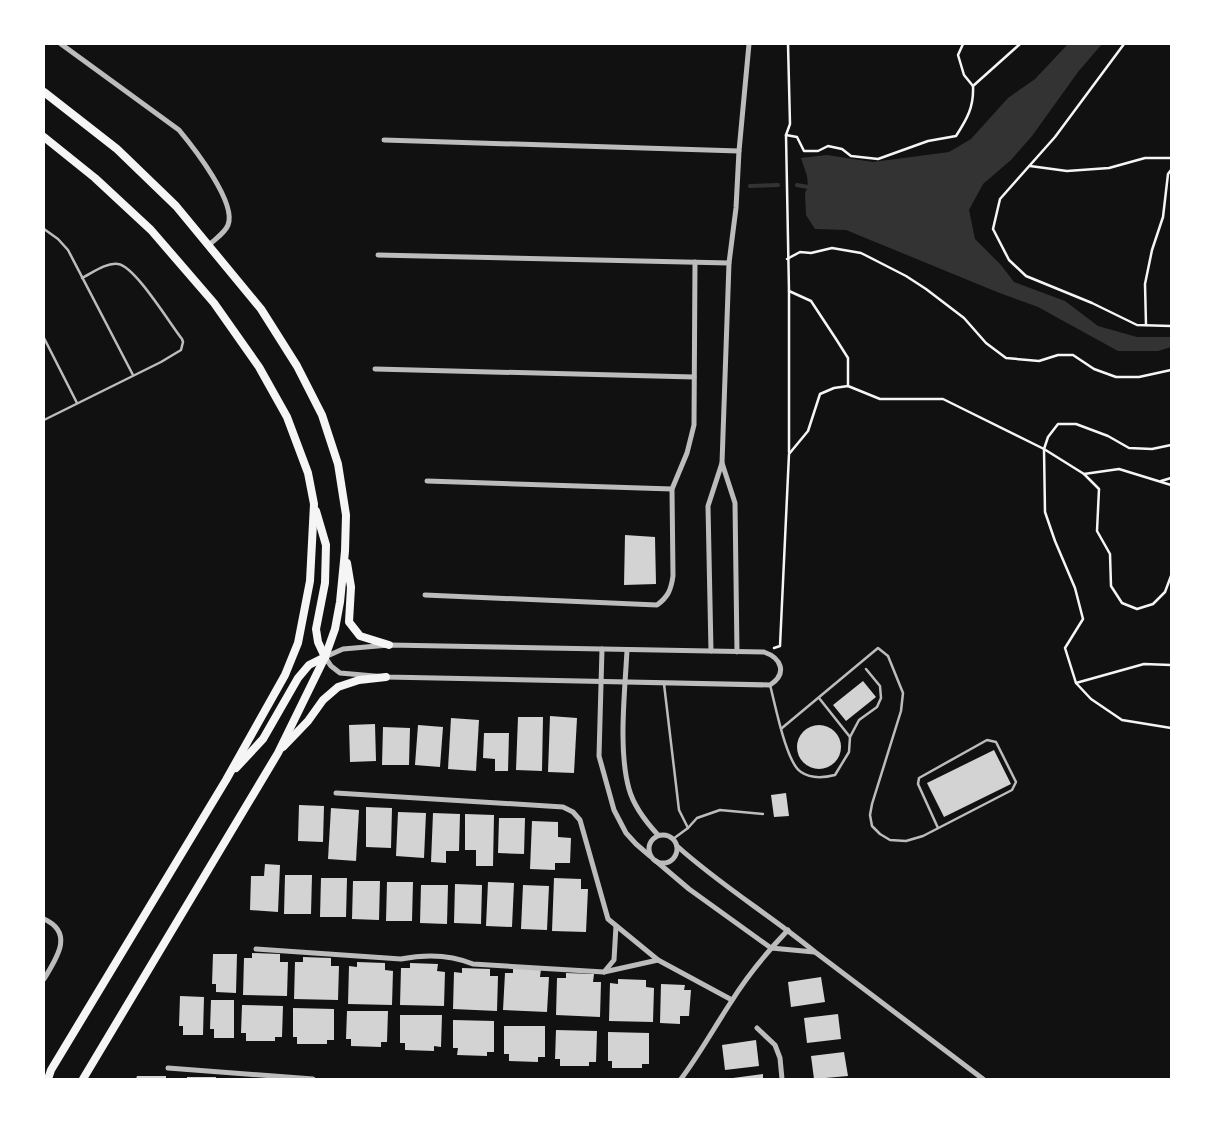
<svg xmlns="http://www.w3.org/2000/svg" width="1215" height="1123" viewBox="0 0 1215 1123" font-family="Commissioner,sans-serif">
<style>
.water{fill:#333}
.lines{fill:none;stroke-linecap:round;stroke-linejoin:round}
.stream{stroke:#333;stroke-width:4}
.building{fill:#d3d3d3}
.path{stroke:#f5f5f5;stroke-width:2.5}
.service{stroke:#bcbcbc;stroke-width:2.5}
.minor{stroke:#bcbcbc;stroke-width:5}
.secondary{stroke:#f5f5f5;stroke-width:8}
</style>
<rect width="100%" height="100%" fill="#111"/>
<path class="water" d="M1068,44h34l-24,28 -46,64 -21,24 -28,24 -14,26 6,29 26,26 13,17 51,19 33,25 39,11h34v10l-13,4h-40l-80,-44 -41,-15 -151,-62 -31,-1 -9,-14 -1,-22 3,-6 -1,-11 -6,-18 26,-3 46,7 76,-10 22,-13 37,-41 27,-19z"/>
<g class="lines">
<g class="stream">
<path d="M797,185l11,2"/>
<path d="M750,186l28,-1"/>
</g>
</g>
<g class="building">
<path d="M625,535l30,2 1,47 -32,1z"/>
<path d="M863,681l13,16 -30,24 -13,-16z"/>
<path d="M550,716l27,2 -3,55 -26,-1z"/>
<path d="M518,717h25l-1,54 -26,-1z"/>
<path d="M451,718l28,2 -3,51 -28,-2z"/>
<path d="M375,724l1,37 -26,1 -1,-37z"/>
<circle cx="819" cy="747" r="22"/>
<path d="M418,725l25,2 -3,40 -25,-2z"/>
<path d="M383,727l27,1 -1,37h-27z"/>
<path d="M484,733h25l-1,38h-13v-12l-12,-1z"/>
<path d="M994,750l17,34 -67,33 -17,-34z"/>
<path d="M786,793l3,23 -15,1 -3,-22z"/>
<path d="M299,805l25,1 -1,36 -25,-1z"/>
<path d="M366,807l26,1 -1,40 -25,-1z"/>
<path d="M331,808l28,2 -3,51 -28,-2z"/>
<path d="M398,812l28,1 -2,45 -28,-2z"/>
<path d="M433,813l27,1 -1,37h-13v12l-15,-1z"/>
<path d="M465,814l29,1 -1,51h-17v-16h-11z"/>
<path d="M499,818h26l-1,36 -26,-1z"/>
<path d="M532,821l26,1v15l13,1 -1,25h-15v7l-25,-1z"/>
<path d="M265,864l15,1 -2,47 -28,-2 1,-34h13z"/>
<path d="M285,875h27l-1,39h-27z"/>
<path d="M321,878h26l-1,39h-26z"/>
<path d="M554,878l27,1v10h7l-2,43 -34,-1z"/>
<path d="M353,881h27l-1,39 -27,-1z"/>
<path d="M387,882h26l-1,39h-26z"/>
<path d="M488,882l26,1 -2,44 -26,-1z"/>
<path d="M455,884l27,1 -1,39 -27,-1z"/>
<path d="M421,885h27l-1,39 -27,-1z"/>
<path d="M523,885l26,1 -2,44 -26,-1z"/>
<path d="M252,953l28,1v8h8l-1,34 -44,-1 1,-37h8z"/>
<path d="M213,954h24l-1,39 -20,-1v-8h-4z"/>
<path d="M303,957l28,1v8h8l-1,34 -44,-1 1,-37h8z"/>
<path d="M357,962l28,1v7l8,1 -1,34 -44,-1 1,-38 8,1z"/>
<path d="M410,963l28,1 -1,7 8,1 -1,34 -44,-1 1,-37h9z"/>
<path d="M462,968l28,1v7h8l-1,35 -44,-2 1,-37 8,1z"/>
<path d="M513,968l28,1 -1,8h9l-2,35 -44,-2 2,-37h8z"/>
<path d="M566,973l28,1 -1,8h8l-1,35 -44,-2 1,-37h9z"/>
<path d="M821,977l4,25 -34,5 -3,-25z"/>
<path d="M618,979l28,1v7l8,1 -1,34 -44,-1 1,-38 8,1z"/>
<path d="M661,984l24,1 -1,5h7l-2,26h-9v8l-20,-1z"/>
<path d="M180,996l24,1 -1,38h-20v-9h-4z"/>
<path d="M211,1000h23v38h-20v-9h-4z"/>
<path d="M242,1005l41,1 -1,31h-7v4h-29v-8h-5z"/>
<path d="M293,1008l41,1v31h-7v4h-30v-7h-4z"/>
<path d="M347,1011h41l-1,31h-6v5l-30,-1v-7h-5z"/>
<path d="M838,1014l3,25 -34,4 -3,-25z"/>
<path d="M400,1015h42l-1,32 -7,-1v5l-29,-1v-7h-5z"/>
<path d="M453,1020l41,1v31h-7v4l-30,-1 1,-7h-5z"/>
<path d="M504,1026h41v31h-7v5l-29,-1v-7h-5z"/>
<path d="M556,1030l41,1 -1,31h-7v4h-29v-7h-5z"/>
<path d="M608,1032l41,1v31h-7v4h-30v-7h-4z"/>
<path d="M756,1040l3,26 -34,4 -3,-25z"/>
<path d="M844,1052l4,24 -34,3 -3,-23z"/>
<path d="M763,1074v5h-30v-1z"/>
<path d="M137,1076h29v3h-30z"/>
<rect x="187" y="1077" width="29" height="2"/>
</g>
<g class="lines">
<g class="path">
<path d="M788,44l2,80 -4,11 3,156 22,10 25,38 12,19v28"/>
<path d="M963,44l-5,11 6,20 9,11"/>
<path d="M1124,44l-69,93 -55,62 -7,30 16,31 17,16 66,27 45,22 34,1"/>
<path d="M786,135l11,2 7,14h14l10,-5 14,3 9,7 27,3 50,-18 28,-5c11,-17 18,-29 17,-50l47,-42"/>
<path d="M1030,166l37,5 42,-3 36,-10h26"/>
<path d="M787,259l13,-7 11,1 21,-5 29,5 45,23 20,13 38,29 22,25 20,15 33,3 19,-6h15l21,14 22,8h23l32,-7"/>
<path d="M789,291v161"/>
<path d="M1146,325l-1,-41 7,-34 11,-33 5,-43 3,-4"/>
<path d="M1171,445l-19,4 -23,-1 -21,-12 -32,-12h-18l-10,13 -4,12 1,63 10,29 20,47 8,31 -18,29 11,35 68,-19 27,1"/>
<path d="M1084,474l35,-5 52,16"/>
<path d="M1161,481l10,-3"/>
<path d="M774,648l6,-2 9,-192 19,-23 12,-37 14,-6 14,-2 32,13h63l101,50 40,25 15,15 -2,42 13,23 1,32 11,17 15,6 16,-5 12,-12 6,-16"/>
<path d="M1076,683l15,16 31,21 49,8"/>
</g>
<g class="service">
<path d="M44,229l14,10 10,11 65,125"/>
<path d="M44,338l33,65"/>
<path d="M44,420l117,-58 20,-12 2,-8 -1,-3c-12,-15 -47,-73 -64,-75 -11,-2 -26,9 -36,14"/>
<path d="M664,684l15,126 9,18"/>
<path d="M770,685c5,18 16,78 31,87 10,7 22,6 34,3l14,-23 1,-15 9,-17 18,-13 4,-9 -1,-12 -14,-17"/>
<path d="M819,698l31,39"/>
<path d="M782,728l96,-80 10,8 15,37 -2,18 -29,93 -2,11 2,11 8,8 10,6 16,1 17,-5 89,-46 4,-8 -20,-40 -9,-2 -68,38 -1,6 20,44"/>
<path d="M673,839l15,-11 9,-10 23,-8 43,4"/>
</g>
<g class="minor">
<path d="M61,44l118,86c15,18 58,73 49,95 -3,8 -13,14 -19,20"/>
<path d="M384,140l355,11"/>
<path d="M378,255l351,8"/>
<path d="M375,369l319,8"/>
<path d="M722,463l7,-200 7,-55 3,-57 10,-107"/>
<path d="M427,481l245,8"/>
<path d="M425,595l232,10c11,-8 14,-15 16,-29l-1,-87 15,-36 7,-28 1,-163"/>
<path d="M389,645l375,7c17,6 24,21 6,33l-384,-8 -46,-4 -9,-7 -6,-9 18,-8z"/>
<path d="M602,649l-3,107 15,54 12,23 10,11 14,12"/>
<path d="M627,650c-2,41 -9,100 2,139 5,18 17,33 29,46"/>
<path d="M711,651l-3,-145 14,-43 13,40 2,149"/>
<path d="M336,793l227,14 10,5 7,8 28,99 50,41 74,40"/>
<circle cx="663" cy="849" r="14"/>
<path d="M677,846c43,39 93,69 138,106l168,127"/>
<path d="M656,861l33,28 82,59 43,4"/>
<path d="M44,919c31,14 12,40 0,60"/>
<path d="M256,949l145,10c25,-5 48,-5 72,5l131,8 54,-12"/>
<path d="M604,972l10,-12 2,-34"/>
<path d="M757,1028l18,17 5,13 2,21"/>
<path d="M168,1068l145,11"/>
<path d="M681,1079c18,-24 33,-51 50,-77 16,-26 36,-50 57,-72"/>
</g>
<g class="secondary">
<path d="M44,92l73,57 59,57 85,103 36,57 25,49 16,49 8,51 -1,36 -5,51 -5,27 -10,28 -47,96 -195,326"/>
<path d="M44,137l51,41 56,52 63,73 45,64 28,50 21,56 6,31 -4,77 -12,62 -13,32 -59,105 -175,290 -3,9"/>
<path d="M316,511l10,34 -1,38 -9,46 2,13 7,15"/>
<path d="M347,563l4,24 -2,35 11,14 29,9"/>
<path d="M283,747l25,-26 15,-21 15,-13 21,-7 27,-3"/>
<path d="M236,768l27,-29 35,-61 11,-13 16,-8"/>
</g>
</g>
<rect width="1215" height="1123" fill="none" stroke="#ffffff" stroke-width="90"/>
</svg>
